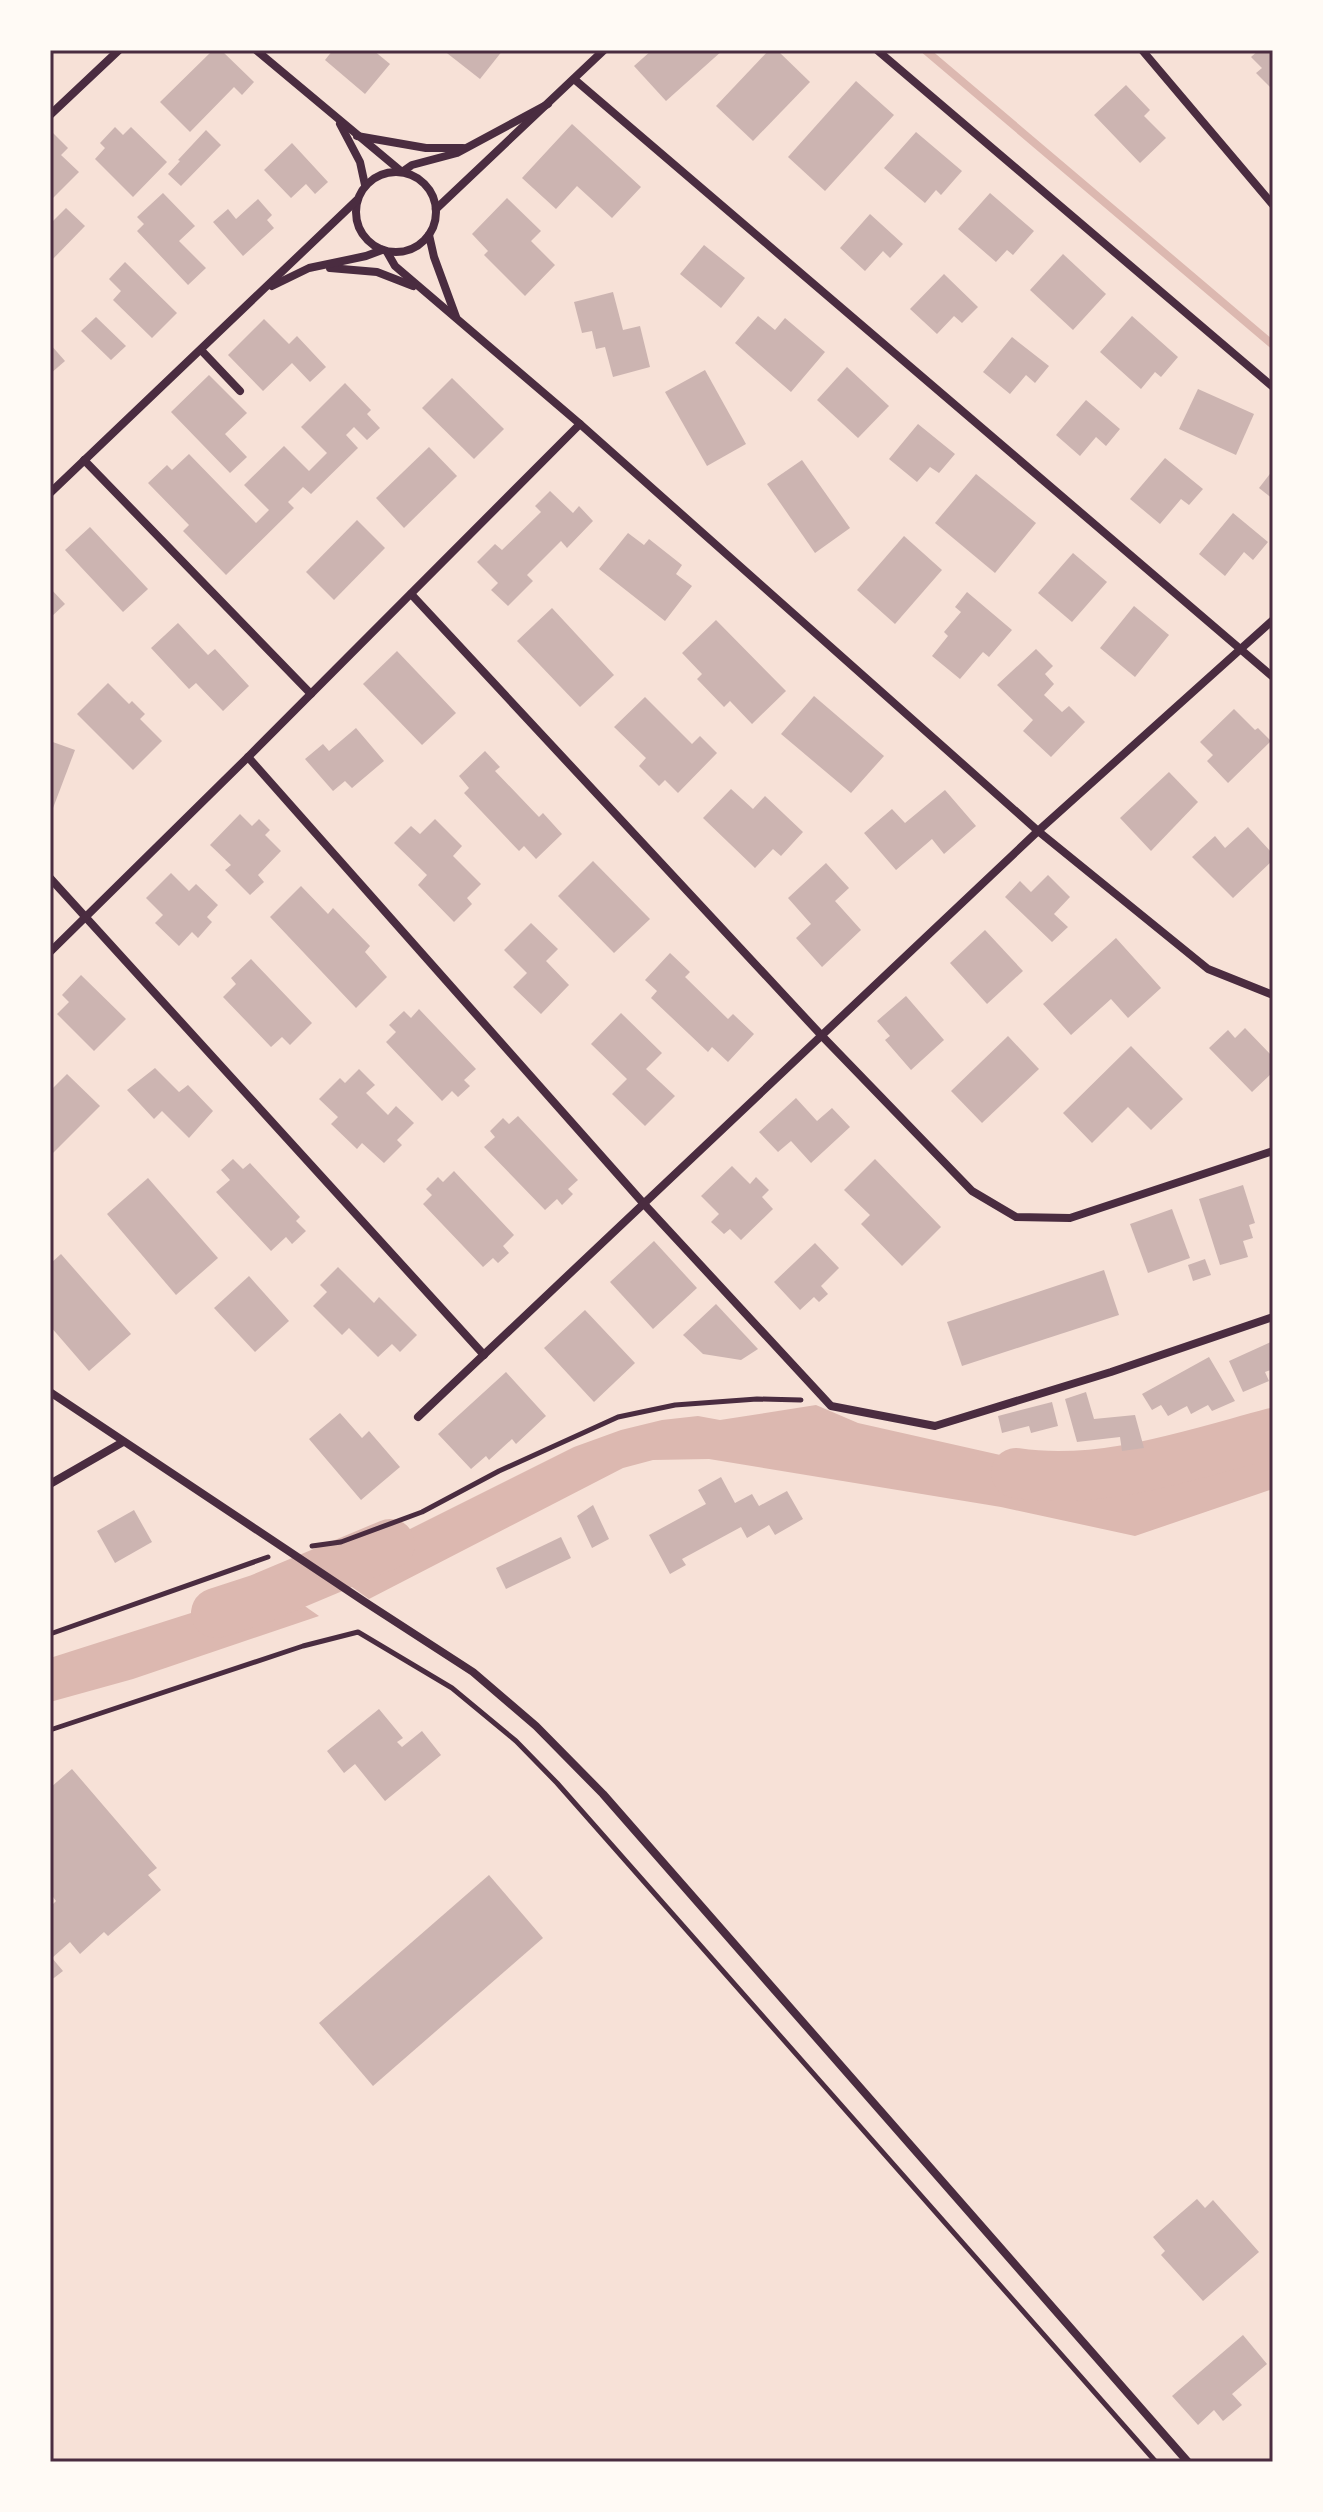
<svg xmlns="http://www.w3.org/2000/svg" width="1323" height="2512" viewBox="0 0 1323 2512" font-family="'Playfair Display',serif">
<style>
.water{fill:#dcb8b0}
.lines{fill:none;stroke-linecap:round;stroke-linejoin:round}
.stream{stroke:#dcb8b0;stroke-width:8}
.river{stroke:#dcb8b0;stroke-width:50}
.building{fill:#ccb4b1}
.path{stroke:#4a2c40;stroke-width:5}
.minor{stroke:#4a2c40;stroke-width:8}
.neatline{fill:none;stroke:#4a2c40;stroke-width:3}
</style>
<rect width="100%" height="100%" fill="#f7e1d7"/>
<g class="water">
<path d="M816,1405l42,18 263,59 152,-52v59l-138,47 -134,-29 -292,-48 -56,1 -30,8 -254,131 -47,-33 86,-36 166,-83 47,-17 41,-10 36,-4 22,4z"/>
<path d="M276,1586l43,30 -186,63 -83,23v-44z"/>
</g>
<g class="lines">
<path class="stream" d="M925,50l348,295"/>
<g class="river">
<path d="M1016,1473c86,13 174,-18 257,-40"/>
<path d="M216,1613l43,-14 131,-55"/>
</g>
</g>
<g class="building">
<path d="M213,50h8l33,32 -12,13 -8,-8 -44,45 -30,-30z"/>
<path d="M333,50h40l17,14 -25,30 -40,-34z"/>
<path d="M443,50h60l-23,29z"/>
<path d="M652,50h71l-57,51 -32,-35z"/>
<path d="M769,50h8l33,32 -57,59 -37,-35z"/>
<path d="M1259,50h14v40l-17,-17 6,-5 -11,-11z"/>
<path d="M856,81l38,34 -69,76 -37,-34z"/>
<path d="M1126,85l24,25 -6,6 22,22 -26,25 -46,-48z"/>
<path d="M572,124l69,63 -29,31 -35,-32 -21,23 -34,-31z"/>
<path d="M115,127l8,8 8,-8 36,35 -34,35 -38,-38 10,-11 -5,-5z"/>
<path d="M206,130l15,15 -40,41 -13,-12 12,-13 -2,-1z"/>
<path d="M52,132l16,16 -7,7 18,17 -29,29z"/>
<path d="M916,132l46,39 -21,24 -5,-5 -11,13 -41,-35z"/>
<path d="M292,143l36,39 -13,12 -9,-10 -15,14 -27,-28z"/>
<path d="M163,193l32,33 -16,15 27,27 -18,17 -51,-54 7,-7 -7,-7z"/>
<path d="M990,193l44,38 -21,24 -6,-5 -11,12 -38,-33z"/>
<path d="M507,198l34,33 -10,10 24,24 -30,31 -41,-41 4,-4 -16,-17z"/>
<path d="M258,199l14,16 -5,5 7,8 -31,28 -30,-34 15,-13 8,10z"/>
<path d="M66,208l19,18 -35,36v-38z"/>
<path d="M870,214l33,30 -13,14 -7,-7 -18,20 -25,-23z"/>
<path d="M704,245l41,33 -24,30 -41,-34z"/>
<path d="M1063,254l43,40 -33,36 -43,-40z"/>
<path d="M125,262l52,51 -25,25 -39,-38 8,-9 -12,-12z"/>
<path d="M944,274l34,33 -16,16 -8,-7 -17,18 -27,-25z"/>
<path d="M613,292l10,38 17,-4 10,41 -37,10 -8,-30 -9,2 -4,-18 -10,2 -8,-31z"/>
<path d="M758,316l17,14 10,-12 40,34 -34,40 -56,-49z"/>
<path d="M1132,316l46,41 -17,20 -6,-5 -14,17 -41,-37z"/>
<path d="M96,317l30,29 -15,14 -30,-29z"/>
<path d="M264,319l25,25 8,-8 29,31 -16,15 -18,-19 -29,28 -35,-36z"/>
<path d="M1012,337l37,29 -14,17 -9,-8 -16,19 -27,-22z"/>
<path d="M50,344l15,17 -15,13z"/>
<path d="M847,367l42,39 -31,32 -41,-38z"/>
<path d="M705,370l41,74 -39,22 -42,-74z"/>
<path d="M209,375l38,38 -22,21 22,23 -17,16 -59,-61z"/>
<path d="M452,378l52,51 -30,30 -52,-51z"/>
<path d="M345,383l26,27 -4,4 13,14 -13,12 -13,-13 -8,8 12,13 -47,46 -8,-7 -15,15 6,6 -68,67 -43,-44 6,-6 -41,-42 19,-18 5,5 17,-16 67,69 13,-13 -25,-25 40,-39 25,25 18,-18 -26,-26z"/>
<path d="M1198,389l56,25 -18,41 -57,-26z"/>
<path d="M1086,400l34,29 -14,17 -10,-9 -16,19 -24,-21z"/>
<path d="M918,424l37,30 -16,19 -9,-6 -13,15 -28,-23z"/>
<path d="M429,447l28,29 -53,52 -28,-30z"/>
<path d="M1165,458l38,31 -14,16 -8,-6 -21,25 -30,-25z"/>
<path d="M802,460l48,68 -35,25 -48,-69z"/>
<path d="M1273,470v29l-14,-11z"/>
<path d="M976,474l60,49 -41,50 -60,-50z"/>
<path d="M550,491l23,22 6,-7 14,15 -26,27 -6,-7 -34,34 6,6 -25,25 -17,-16 7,-7 -21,-21 18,-18 7,6 39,-38 -6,-6z"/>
<path d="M1233,513l35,29 -15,18 -9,-8 -19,24 -26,-22z"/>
<path d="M357,520l28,28 -51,52 -28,-28z"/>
<path d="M90,527l58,62 -25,23 -58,-62z"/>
<path d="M628,533l16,12 5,-6 33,26 -6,9 16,12 -27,35 -66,-52z"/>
<path d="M904,536l38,34 -47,54 -38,-34z"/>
<path d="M1073,553l34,29 -35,40 -34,-29z"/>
<path d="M50,588l15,16 -15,14z"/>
<path d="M967,592l45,38 -23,27 -6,-5 -23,27 -28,-23 16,-20 -4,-4 17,-20 -6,-5z"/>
<path d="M1134,606l35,29 -34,42 -35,-29z"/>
<path d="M552,608l62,67 -34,32 -63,-66z"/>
<path d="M716,620l70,71 -34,33 -22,-23 -6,6 -27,-28 5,-5 -20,-21z"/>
<path d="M178,623l30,32 7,-6 34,37 -26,25 -27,-28 -7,6 -38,-41z"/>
<path d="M1036,649l17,17 -8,8 9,10 -10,11 18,17 7,-6 16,16 -34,35 -28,-26 10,-11 -36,-35z"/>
<path d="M397,651l59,62 -34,32 -59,-61z"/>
<path d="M108,683l21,21 3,-3 13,13 -5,5 22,22 -29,29 -56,-56z"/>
<path d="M814,696l70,60 -33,37 -70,-59z"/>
<path d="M645,697l47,47 8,-8 17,17 -39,40 -13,-13 -6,6 -20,-20 7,-8 -32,-31z"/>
<path d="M1234,709l21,21 3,-2 13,13 -43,42 -21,-22 6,-6 -13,-13z"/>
<path d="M356,728l28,33 -32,27 -7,-7 -12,10 -28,-32 18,-15 6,7z"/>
<path d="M50,741l25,9 -25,66z"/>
<path d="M485,751l15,16 -5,4 44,46 4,-4 19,21 -26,25 -12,-13 -5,5 -55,-58 5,-5 -10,-12z"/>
<path d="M1169,772l29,30 -47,49 -31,-33z"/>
<path d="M731,789l22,20 12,-13 38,36 -22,24 -8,-7 -18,19 -52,-50z"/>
<path d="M945,790l31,36 -32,28 -12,-15 -36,31 -32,-37 28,-24 13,14z"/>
<path d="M240,814l12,12 7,-7 11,11 -5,5 16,16 -23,24 6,7 -14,13 -25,-25 6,-5 -21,-20z"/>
<path d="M435,819l27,27 -9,10 28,28 -14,14 5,6 -18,18 -36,-37 9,-10 -33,-32 17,-17 9,8z"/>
<path d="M1248,827l25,27v6l-40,38 -41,-41 23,-21 10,12z"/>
<path d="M593,861l57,58 -36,34 -56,-57z"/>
<path d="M826,863l23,25 -14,13 26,29 -39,37 -26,-29 15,-14 -23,-26z"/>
<path d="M171,873l18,18 7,-7 22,21 -11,12 5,5 -14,16 -6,-6 -13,14 -24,-23 8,-8 -17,-17z"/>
<path d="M1048,875l22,22 -16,17 14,13 -16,15 -47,-45 15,-16 11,11z"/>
<path d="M301,886l27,28 5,-6 37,38 -5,6 22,25 -31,31 -86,-91z"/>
<path d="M531,923l27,26 -12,12 23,24 -28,29 -28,-27 14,-14 -23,-23z"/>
<path d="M985,930l38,41 -36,33 -37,-41z"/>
<path d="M1116,938l45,50 -33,30 -17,-19 -40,36 -28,-31z"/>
<path d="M670,953l20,19 -5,5 43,42 5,-5 21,20 -26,28 -16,-15 -4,5 -57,-54 6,-7 -12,-11z"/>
<path d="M251,959l61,64 -22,22 -8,-8 -11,10 -48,-50 13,-13 -5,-6z"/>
<path d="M81,975l45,44 -32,32 -37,-37 12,-12 -7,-7z"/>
<path d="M906,996l38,44 -33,30 -26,-30 5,-4 -13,-15z"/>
<path d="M419,1009l57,60 -12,11 6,6 -12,11 -6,-6 -10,10 -56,-59 10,-10 -7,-7 15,-14 7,7z"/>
<path d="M621,1013l41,40 -16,16 29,27 -30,30 -33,-32 15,-15 -36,-35z"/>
<path d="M1245,1028l28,29v15l-21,20 -43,-44 19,-18 7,8z"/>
<path d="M1008,1036l31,33 -57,54 -31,-32z"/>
<path d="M1131,1046l52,53 -32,31 -23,-23 -36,36 -29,-30z"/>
<path d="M155,1068l24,24 9,-7 25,26 -24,27 -27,-27 -8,8 -27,-29z"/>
<path d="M359,1069l16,16 -9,8 22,22 8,-9 18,17 -17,17 5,5 -18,18 -22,-20 -5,6 -26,-25 7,-7 -19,-18 21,-21 5,5z"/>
<path d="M67,1074l33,32 -50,50v-65z"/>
<path d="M796,1098l21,23 15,-13 18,19 -39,36 -20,-22 -13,11 -19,-20z"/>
<path d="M518,1116l60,64 -10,9 5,5 -11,11 -5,-6 -12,11 -61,-63 11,-10 -5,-6 13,-13 6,6z"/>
<path d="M233,1159l10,10 7,-6 50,54 -4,4 10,10 -14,13 -6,-7 -15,14 -55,-59 14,-12 -9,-10z"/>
<path d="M875,1159l66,68 -39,39 -41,-42 9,-9 -26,-25z"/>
<path d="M732,1166l18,18 6,-7 13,13 -7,7 11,12 -32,31 -11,-11 -6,5 -13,-12 8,-8 -18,-18z"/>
<path d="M454,1171l60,64 -11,11 6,7 -11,10 -5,-5 -10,9 -60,-63 9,-9 -6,-6 12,-12 5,5z"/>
<path d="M148,1178l70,80 -42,37 -69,-81z"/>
<path d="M1243,1185l12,38 -6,2 4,13 -10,3 5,16 -28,8 -21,-66z"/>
<path d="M1172,1209l18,49 -42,15 -18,-49z"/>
<path d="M654,1241l43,47 -44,41 -43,-47z"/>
<path d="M815,1243l24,25 -18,18 7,8 -9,8 -5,-5 -14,13 -26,-28z"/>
<path d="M61,1254l70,80 -42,37 -39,-45v-62z"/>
<path d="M1205,1259l6,16 -18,6 -5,-16z"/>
<path d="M338,1267l36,36 5,-6 38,38 -17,17 -8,-8 -14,13 -29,-29 -7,7 -29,-29 14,-14 -7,-7z"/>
<path d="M1104,1270l15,45 -157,51 -15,-44z"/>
<path d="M249,1276l40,45 -34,31 -41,-44z"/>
<path d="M716,1304l42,45 -17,11 -38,-6 -20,-19z"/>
<path d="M585,1310l50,53 -41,39 -50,-54z"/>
<path d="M1273,1341v28l-8,3 4,9 -26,11 -14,-31z"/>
<path d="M1209,1357l26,44 -23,10 -4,-6 -17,9 -4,-8 -19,10 -7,-11 -9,5 -10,-16z"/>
<path d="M506,1372l40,44 -30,28 -4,-5 -23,21 -3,-4 -15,13 -33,-35z"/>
<path d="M1086,1392l8,27 41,-4 9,33 -22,3 -2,-14 -43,5 -12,-43z"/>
<path d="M1052,1402l6,24 -27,7 -2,-7 -27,7 -4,-17z"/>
<path d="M340,1413l22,25 7,-7 31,36 -39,33 -52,-61z"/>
<path d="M721,1477l14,26 17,-9 7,12 28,-15 16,28 -28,16 -6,-10 -22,13 -6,-11 -59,32 4,6 -16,9 -21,-39 57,-31 -8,-14z"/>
<path d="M593,1505l16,34 -17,9 -15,-32z"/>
<path d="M134,1510l18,32 -37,21 -18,-32z"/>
<path d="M561,1537l10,21 -65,31 -10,-21z"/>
<path d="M379,1709l24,29 -6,4 5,5 20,-16 19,24 -56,46 -30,-37 -11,9 -17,-22z"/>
<path d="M72,1769l85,99 -9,7 13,15 -53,46 -4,-4 -24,22 -10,-12 -18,16 11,13 -13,10v-74l6,-6 -6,-8v-105z"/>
<path d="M489,1875l54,63 -170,148 -54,-63z"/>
<path d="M1197,2199l8,9 8,-8 46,52 -56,49 -42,-46 4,-4 -12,-14z"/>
<path d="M1243,2335l24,29 -35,30 10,11 -19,16 -9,-11 -16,15 -26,-29z"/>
</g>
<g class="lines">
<g class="path">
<path d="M312,1546l29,-4 81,-30 77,-41 119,-54 57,-12 82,-6 44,1"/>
<path d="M50,1634l218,-77"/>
<path d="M50,1730l253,-84 55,-14 94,56 64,53 41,42 599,679"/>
</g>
<g class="minor">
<path d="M256,50l146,122 10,-7 45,-12 91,-49"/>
<path d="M877,50l396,337"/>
<path d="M1142,50l131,155"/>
<path d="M574,79l699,598"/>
<path d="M50,115l69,-65"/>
<path d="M340,124l20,38 5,23"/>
<path d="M357,136l69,12h37"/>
<circle cx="396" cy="212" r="40"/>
<path d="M436,209l168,-159"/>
<path d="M429,235l5,22 22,60"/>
<path d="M387,252l8,14 185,158 458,407 170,138 65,26"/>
<path d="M330,268l47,4 36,14"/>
<path d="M272,286l37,-18 57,-12 16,-6"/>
<path d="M201,350l39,41"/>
<path d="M84,460l227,234"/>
<path d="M50,493l307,-293"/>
<path d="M411,594l411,442 150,155 44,26 54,1 203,-67"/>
<path d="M248,757l396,447 187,202 104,20 176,-54 162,-55"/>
<path d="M50,878l434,477"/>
<path d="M50,952l198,-195 332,-333"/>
<path d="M50,1392l315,210 108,70 63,54 67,68 585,668"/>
<path d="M418,1417l620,-586 235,-211"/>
<path d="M50,1484l73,-42"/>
</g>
</g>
<rect width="1323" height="2512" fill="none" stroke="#fffaf5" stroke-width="104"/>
<rect x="52" y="52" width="1219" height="2408" class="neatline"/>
</svg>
